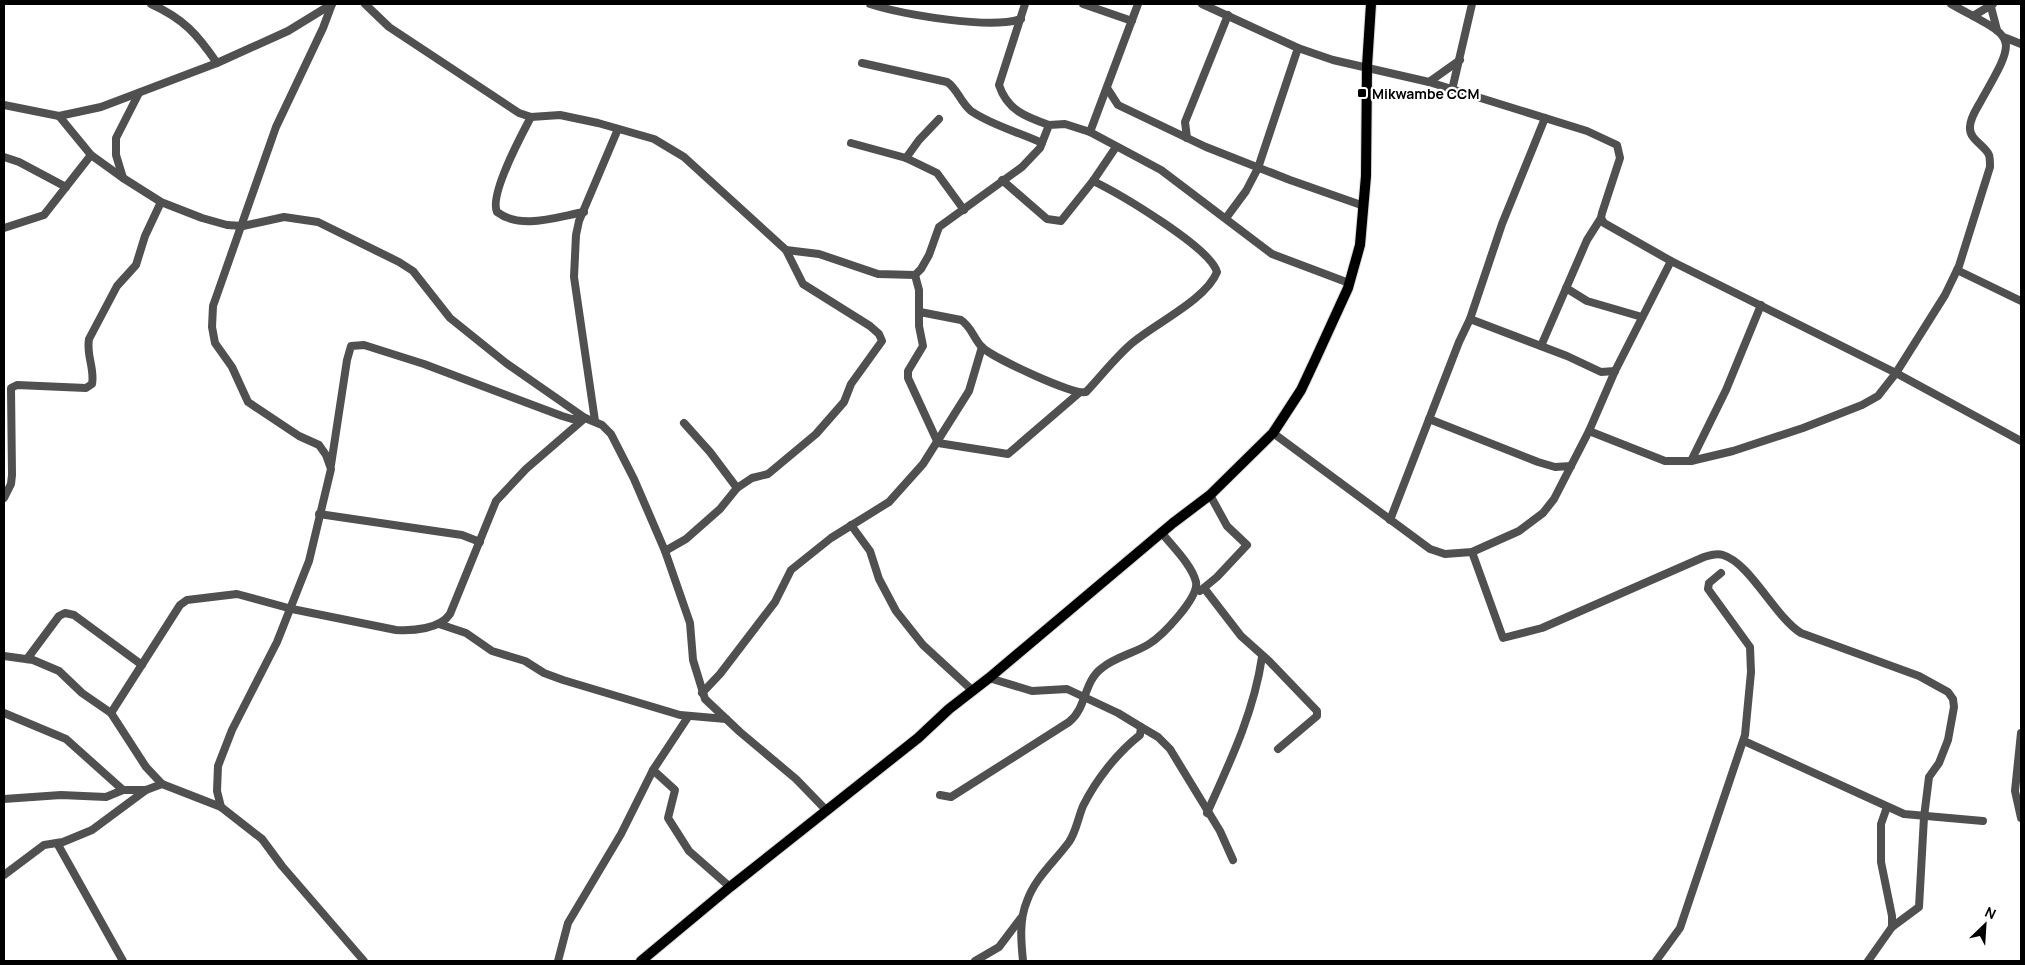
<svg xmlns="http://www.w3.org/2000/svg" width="2025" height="965" viewBox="0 0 2025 965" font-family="Manrope,sans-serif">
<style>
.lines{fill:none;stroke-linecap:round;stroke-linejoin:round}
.major-casing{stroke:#dbdbdb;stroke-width:12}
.minor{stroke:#505050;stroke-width:8}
.major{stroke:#000;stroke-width:10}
.poi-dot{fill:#000;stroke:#fff;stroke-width:2}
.labels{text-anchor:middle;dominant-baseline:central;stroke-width:4.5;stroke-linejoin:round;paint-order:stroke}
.poi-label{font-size:14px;font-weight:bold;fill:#000;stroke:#fff;text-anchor:start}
</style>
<rect width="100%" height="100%" fill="#fff"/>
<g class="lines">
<g class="major-casing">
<path id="major" d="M641,961l89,-74 188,-149 31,-29 40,-31 184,-155 37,-28 63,-62 28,-43 15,-32 32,-70 12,-43 6,-69 1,-110 4,-62"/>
</g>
<g class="minor">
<path d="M151,4c33,15 46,30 66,59"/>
<path d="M332,4l-9,24 -47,99 -63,179 -1,21 3,16 17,24 16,35 51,34 20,9 7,10 5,14 -22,92 -32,81 -45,88 -14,36 -1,25 4,16 41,32 20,27 82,95"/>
<path d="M365,4l24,23 130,86 12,4 29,-2 38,8 56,16 30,18 102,93 33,4 59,20 37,1 6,-6 8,-14 10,-28 83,-60 18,-19 9,-23 16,-1 25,8 71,38 111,84 77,29"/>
<path d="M870,4c31,10 121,26 151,15"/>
<path d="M1025,4l-26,81c8,25 27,32 50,40"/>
<path d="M1083,4l49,17"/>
<path d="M1202,4l96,44 35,12 96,22 158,49 30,14 3,13 -18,55 -1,5 3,5 67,38 225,112 125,68"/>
<path d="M1991,7l6,23"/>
<path d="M1973,16l20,-12"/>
<path d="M2006,38l15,6"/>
<path d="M862,63l85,19c10,6 13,20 24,29 22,15 48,21 71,32"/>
<path d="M1429,82l31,-22"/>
<path d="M1107,88l11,17 88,42 84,33 74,26"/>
<path d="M1452,90l20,-86"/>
<path d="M4,105l55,11 32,39 32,23 38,24 41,16 25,7 16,1 41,-9 34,5 81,40 14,9 37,47 56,45 79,55 17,7 9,9 23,45 31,72 25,72 3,37 12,39 35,33 56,47 31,32"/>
<path d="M59,116l42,-9 116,-44 71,-32 44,-27"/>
<path d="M531,117c-9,17 -42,78 -34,95 24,18 59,5 87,0"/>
<path d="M1090,132l48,-128"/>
<path d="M1187,138l-2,-16 43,-107"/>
<path d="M851,143l55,15 31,15 27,37"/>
<path d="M4,157l15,5 47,25"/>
<path d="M906,158l13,-18 20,-21"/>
<path d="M123,178l-7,-23v-17l23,-45"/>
<path d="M1002,180l45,39 14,2 32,-40 23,-34"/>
<path d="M1226,218l20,-27 12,-23 40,-120"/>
<path d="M4,228l40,-13 47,-60"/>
<path d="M1957,270l64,31"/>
<path d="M915,275l4,15v36l4,20 -15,25v7l30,65 70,11 71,-61"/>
<path d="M1566,288l21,13 55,16"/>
<path d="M920,312l41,8c11,7 13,20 22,28 11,10 91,48 103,44 15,-16 29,-34 45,-48 23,-20 75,-44 86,-72 -7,-25 -99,-79 -124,-91"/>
<path d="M1470,319l97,37 34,16 14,-1"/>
<path d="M1541,346l46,-106 14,-22"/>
<path d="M1429,419l109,43 17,5 16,-1"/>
<path d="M595,421l-21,-144 2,-42 3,-14 39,-92"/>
<path d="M684,423l26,29 27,36"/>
<path d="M1589,431l76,30h26l42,-10 70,-23 59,-23 16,-9 18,-23 49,-78 14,-29 31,-99c0,-4 0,-9 -1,-12 -4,-10 -20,-15 -19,-28 0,-10 8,-20 12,-28 38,-67 33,-59 -31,-95"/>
<path d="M1273,433l157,116 15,5 27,-2 47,-21 24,-18 11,-14 35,-68 26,-60 56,-110"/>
<path d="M1691,461l35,-71 35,-85"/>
<path d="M331,465l16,-105 4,-14 13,-1 60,19 138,52 10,3 13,-1"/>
<path d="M4,498l7,-14 1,-9 -1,-87 6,-3 69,3 6,-4c3,-15 -6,-29 -3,-45l28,-53 19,-21 9,-29 16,-34"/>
<path d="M319,514l143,21 18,7"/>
<path d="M1390,520l69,-178 11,-23 32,-95 43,-106"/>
<path d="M851,525l19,26 9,28 17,32 27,34 49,45"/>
<path d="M665,551l21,-12 34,-30 17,-21 15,-10 16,-4 48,-40 28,-32 7,-18 31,-43 -3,-7 -9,-8 -67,-42 -17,-34"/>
<path d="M1472,552l31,86 39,-10 162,-71c6,-2 13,-4 19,-2 27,8 52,62 78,78l118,43 29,16 5,7 1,8 -6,33 -9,23 -10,14 -5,40 -5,90 -27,20"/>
<path d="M1204,588l37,48 28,25 48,50v5l-39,33"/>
<path d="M1200,591l17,-14 30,-32 -20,-19 -17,-31"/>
<path d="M439,624l27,9 26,18 33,10 19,12 19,7 117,35 46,4"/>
<path d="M4,656l29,4 26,11 23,22 29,20 35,54 16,17 59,23"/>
<path d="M27,659l32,-43 6,-3 9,2 68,50"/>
<path d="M989,678l43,13 35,-2 51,24 23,14 -1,8c-23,18 -44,45 -57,71 -5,12 -7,26 -14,36 -14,19 -34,36 -42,59 -8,19 -6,40 -4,60"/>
<path d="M702,693l18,-19 55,-72 16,-32 40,-32 58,-36 34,-38 46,-73 13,-44"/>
<path d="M4,713l62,26 57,51h23l16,-6"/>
<path d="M111,713l69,-108 7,-5 50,-6 55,15 104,21c17,1 44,-1 54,-16l46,-113 30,-32 59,-51"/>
<path d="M1141,727l17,10 12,12 50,82 13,29"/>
<path d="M2021,733l-6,58 6,27"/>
<path d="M1744,741l160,73 79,7"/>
<path d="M653,770l22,20 -7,28 21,33 41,36"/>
<path d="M940,795l11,2 118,-75c18,-14 14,-40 33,-54 13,-11 33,-15 47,-24 13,-8 50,-46 47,-62 -4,-17 -24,-36 -35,-50"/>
<path d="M4,799l57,-4 45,2 17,-7"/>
<path d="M1207,813c23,-51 47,-101 55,-156"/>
<path d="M57,843l66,118"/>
<path d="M4,875l40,-30 19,-3 29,-12 54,-40"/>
<path d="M558,961l10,-38 53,-89 32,-64 35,-53"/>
<path d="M975,961l24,-14 22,-29"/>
<path d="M1656,961l24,-33 65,-193 6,-63 -1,-25 -42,-58 1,-6 12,-10"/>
<path d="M1868,961l24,-34v-11l-11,-54v-38l6,-17"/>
</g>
<use href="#major" class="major"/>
</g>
<rect class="poi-dot" x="1357" y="88" width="10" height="10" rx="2.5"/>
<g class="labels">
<g class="poi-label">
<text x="1372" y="93">Mikwambe CCM</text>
</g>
</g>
<rect width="2025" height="965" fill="none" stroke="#000000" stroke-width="10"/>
<g transform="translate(1985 925) rotate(25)" stroke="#ffffff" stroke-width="4" paint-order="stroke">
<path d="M0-4L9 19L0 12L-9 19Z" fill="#000000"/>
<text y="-8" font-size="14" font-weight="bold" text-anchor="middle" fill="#000000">N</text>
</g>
</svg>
